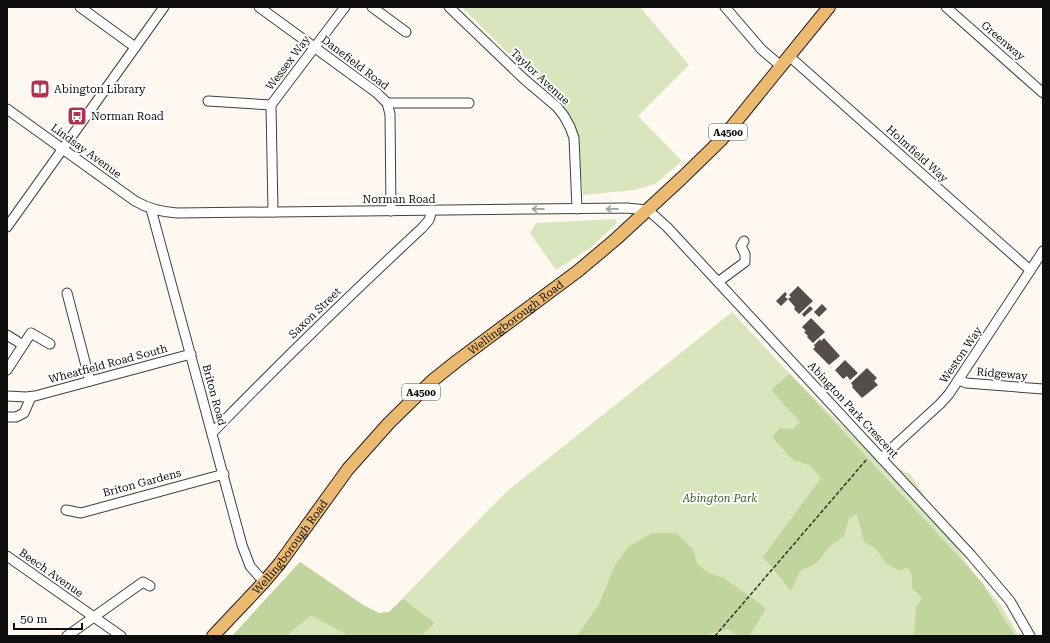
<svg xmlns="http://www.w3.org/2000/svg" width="1050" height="643" viewBox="0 0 1050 643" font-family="'Roboto Serif',serif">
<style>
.green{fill:#d9e5bc}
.forest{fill:#c0d59d}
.building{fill:#554d4b}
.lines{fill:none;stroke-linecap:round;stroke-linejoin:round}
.minor-casing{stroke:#414141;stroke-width:11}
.major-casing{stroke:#1f1f1f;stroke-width:14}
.path{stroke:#303030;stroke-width:1.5;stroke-dasharray:4 2;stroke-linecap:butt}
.minor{stroke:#fff;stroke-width:9}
.major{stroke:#ecb971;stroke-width:12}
.oneway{stroke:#9f9f9f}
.labels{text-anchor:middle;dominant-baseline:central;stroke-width:4;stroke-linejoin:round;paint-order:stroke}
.shield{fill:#fff;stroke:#565656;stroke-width:1}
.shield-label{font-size:10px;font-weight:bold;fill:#0e0e0e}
.street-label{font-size:11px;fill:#0e0e0e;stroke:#fff}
.poi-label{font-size:11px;fill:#0e0e0e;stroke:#fff;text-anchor:start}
.park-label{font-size:11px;font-style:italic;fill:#3b6024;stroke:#fff}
</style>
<rect width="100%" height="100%" fill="#fef8f0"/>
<g class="green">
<path d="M462,7h178l49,58 -51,51 44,45 -27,23 -21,6 -51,5 -5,-53 -20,-39z"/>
<path d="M615,219l2,4 -27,25 -34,22 -26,-37 6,-10z"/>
<path d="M732,312l58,62 80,79 41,22 61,96 28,33 19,32h-787l68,-74 63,43 16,8 10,-1 116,-119z"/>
</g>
<g class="forest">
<path d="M790,374l182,197 10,12 33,53h-101l2,-29 6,-9 -10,-10v-13l-5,-8 -8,4 -13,-8 -11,-15 -11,-6 -7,-28 -8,5 -5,17 -14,10 -13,17 -17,8 -9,20 -28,-34 58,-79 -12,-13 -16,-5 -21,-23 8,-9 13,1 7,-7 -29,-32z"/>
<path d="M652,533h24l17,16 4,14 11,10 16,5 42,30 -16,27 -11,1 -11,-7 -19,5v2h-132l22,-32 16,-39 13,-18z"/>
<path d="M300,562l63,43 16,8 10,-1 14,-13 32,24 -14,13h-72l-38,-21 -25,21h-54z"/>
</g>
<g class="building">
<path d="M798,286l15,15 -14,13 -5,-5 1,-2 -7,-8 -7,7 -5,-5 9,-9 2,2 -2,3 3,2 3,-2 -2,-2z"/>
<path d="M822,304l5,5 -8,8 -5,-5z"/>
<path d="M810,306l3,3 -9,8 -2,-3z"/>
<path d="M811,318l14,14 -12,11 -6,-6 1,-1 -4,-4 2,-1 -4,-4z"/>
<path d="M824,338l16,18 -11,9 -16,-16 2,-2 -1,-2 6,-6 1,2z"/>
<path d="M845,360l13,13 -8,7 -3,-4 -4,3 -8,-9z"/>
<path d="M867,368l10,10 -3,3 4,4 -16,13 -10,-11 1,-1 -2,-3z"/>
</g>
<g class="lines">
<g class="minor-casing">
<g id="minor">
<path d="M80,7l55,40"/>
<path d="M259,7l118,86 10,10 3,11 1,97"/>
<path d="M372,7l34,25"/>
<path d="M449,7l75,72 33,28 7,9 6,11 4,11 3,71"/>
<path d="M725,7l37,43 19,16"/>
<path d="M946,7l97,86"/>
<path d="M789,56l241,214"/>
<path d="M208,101l63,4"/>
<path d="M387,103h82"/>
<path d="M7,109l128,92c14,8 26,11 42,12l449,-5 22,2 19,17 304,328 39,46 20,35"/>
<path d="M151,209l91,336 8,21 14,16"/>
<path d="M273,212l-2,-107 74,-98"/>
<path d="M7,227l157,-220"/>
<path d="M718,282l27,-20v-8l-4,-8 3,-5"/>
<path d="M67,293l23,88"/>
<path d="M7,335l16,10"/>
<path d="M7,370l24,-37 19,11"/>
<path d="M959,380l7,3 77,6"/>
<path d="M7,396l19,1 9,-1 156,-42"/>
<path d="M7,417h9l8,-4 7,-16"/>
<path d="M212,433c69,-71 138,-138 210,-205l7,-8 3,-10"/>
<path d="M881,458l59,-54 9,-10 94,-143"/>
<path d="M66,510l15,3 143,-39"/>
<path d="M7,556l114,80"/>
<path d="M67,636l76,-54 7,4"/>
</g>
</g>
<g class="major-casing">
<g id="major">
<path id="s1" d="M213,636l51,-54 16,-19 68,-94 41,-46 43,-42 25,-20 121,-90 38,-32 67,-62 38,-37 108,-133"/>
</g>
</g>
<path class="path" d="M715,636l152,-177"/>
<use href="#minor" class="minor"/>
<use href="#major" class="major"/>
</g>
<defs><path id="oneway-shaft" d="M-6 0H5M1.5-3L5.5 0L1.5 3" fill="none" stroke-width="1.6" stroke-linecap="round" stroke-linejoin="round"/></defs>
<g class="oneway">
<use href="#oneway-shaft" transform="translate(538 209) rotate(179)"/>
<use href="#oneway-shaft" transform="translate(612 209) rotate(179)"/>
</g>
<defs>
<g id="library-square" transform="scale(1)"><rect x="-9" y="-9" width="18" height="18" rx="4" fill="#b1324e" stroke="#fff"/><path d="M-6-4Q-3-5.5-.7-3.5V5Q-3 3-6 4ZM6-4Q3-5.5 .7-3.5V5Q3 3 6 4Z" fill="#fff"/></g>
<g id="bus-square" transform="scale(1)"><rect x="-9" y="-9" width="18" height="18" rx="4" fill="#b1324e" stroke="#fff"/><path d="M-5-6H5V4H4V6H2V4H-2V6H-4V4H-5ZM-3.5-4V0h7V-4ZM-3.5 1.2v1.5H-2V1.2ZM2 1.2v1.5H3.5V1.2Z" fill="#fff"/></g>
</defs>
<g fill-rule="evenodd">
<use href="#library-square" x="40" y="89"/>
<use href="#bus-square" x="77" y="116"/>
</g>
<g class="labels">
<g class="shield">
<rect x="709" y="124" width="38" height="16" rx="3"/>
<rect x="402" y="384" width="38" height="16" rx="3"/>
</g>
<g class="shield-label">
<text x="728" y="132">A4500</text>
<text x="421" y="392">A4500</text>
</g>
<g class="street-label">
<text transform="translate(1003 41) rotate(41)">Greenway</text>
<text transform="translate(288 63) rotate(-53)">Wessex Way</text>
<text transform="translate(355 63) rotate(37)">Danefield Road</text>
<text transform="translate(540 77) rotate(43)">Taylor Avenue</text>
<text transform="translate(86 151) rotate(36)">Lindsay Avenue</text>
<text transform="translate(917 154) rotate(42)">Holmfield Way</text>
<text x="399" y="199">Norman Road</text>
<text transform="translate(315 313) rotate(-44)">Saxon Street</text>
<text stroke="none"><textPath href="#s1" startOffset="442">Wellingborough Road</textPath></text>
<text transform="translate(961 355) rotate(-56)">Weston Way</text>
<text transform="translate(108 364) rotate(-15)">Wheatfield Road South</text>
<text transform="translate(1002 374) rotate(5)">Ridgeway</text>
<text transform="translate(214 395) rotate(75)">Briton Road</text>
<text transform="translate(853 410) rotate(47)">Abington Park Crescent</text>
<text transform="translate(142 483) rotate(-15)">Briton Gardens</text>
<text stroke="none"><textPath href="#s1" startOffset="118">Wellingborough Road</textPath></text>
<text transform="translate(51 573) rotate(35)">Beech Avenue</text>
</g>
<g class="poi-label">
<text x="54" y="89">Abington Library</text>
<text x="91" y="116">Norman Road</text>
</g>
<g class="park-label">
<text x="720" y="498">Abington Park</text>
</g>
</g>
<rect width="1050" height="643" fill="none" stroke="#0e0e0e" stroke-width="16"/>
<path d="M14 623v6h68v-6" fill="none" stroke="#0e0e0e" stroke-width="2"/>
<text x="20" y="623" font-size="12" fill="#0e0e0e" stroke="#ffffff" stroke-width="3" paint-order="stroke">50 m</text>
</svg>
